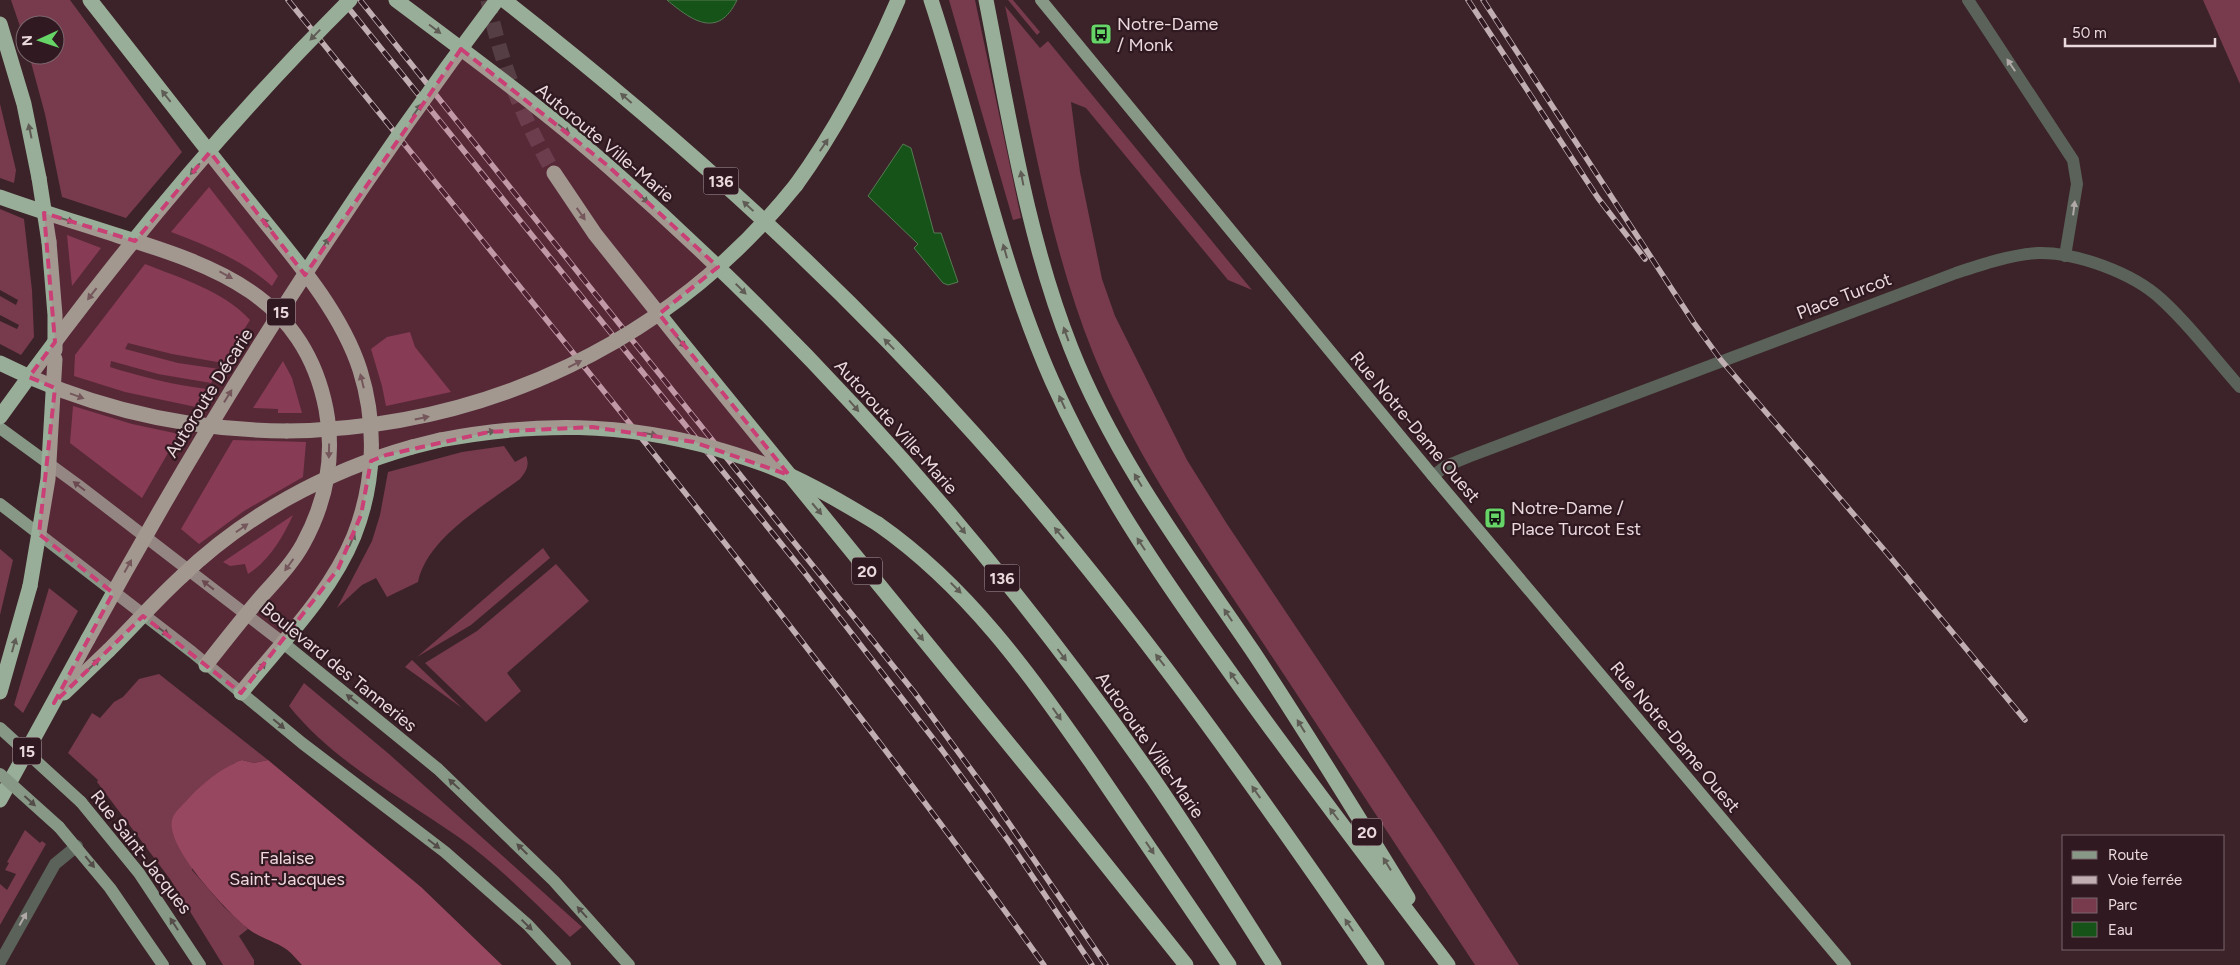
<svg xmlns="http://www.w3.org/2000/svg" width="2240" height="965" viewBox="0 0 2240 965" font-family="Figtree,sans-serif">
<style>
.green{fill:#783a4d}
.forest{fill:#974760}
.water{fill:#165318;stroke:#567b53}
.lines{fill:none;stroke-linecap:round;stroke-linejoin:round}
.highway-tunnel{stroke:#553e44;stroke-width:15;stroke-dasharray:15 8;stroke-linecap:butt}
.minor{stroke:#5a6259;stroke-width:12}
.major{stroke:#879886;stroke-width:12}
.highway{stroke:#99ae98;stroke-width:15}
.rail-casing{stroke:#c0aeb2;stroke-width:5.5}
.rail{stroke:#301920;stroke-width:4;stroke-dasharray:11;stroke-linecap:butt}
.major-bridge{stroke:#879886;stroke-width:12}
.highway-bridge{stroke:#99ae98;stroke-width:15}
.oneway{fill:#5f5c56}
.oneway2{fill:#b0a9a8}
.oneway3{fill:#534c49}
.marked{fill:#ca3f75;fill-opacity:0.2;stroke:#ca3f75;stroke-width:4;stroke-dasharray:10 6;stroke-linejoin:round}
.labels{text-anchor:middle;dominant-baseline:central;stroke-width:4.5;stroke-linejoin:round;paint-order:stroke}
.shield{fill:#301920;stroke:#b29fa4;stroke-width:1}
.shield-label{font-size:16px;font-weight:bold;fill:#ead9dd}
.poi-label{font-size:18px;fill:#ead9dd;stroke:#301920;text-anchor:start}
.street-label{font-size:18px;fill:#ead9dd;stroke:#301920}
.park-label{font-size:18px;fill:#efd7dd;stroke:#301920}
</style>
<rect width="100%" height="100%" fill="#3b2329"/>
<g class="green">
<path d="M11,0h59l112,152 -56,66 -64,-21 -17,-83 -16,-59h26v-30h-30v16z"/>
<path d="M949,0h26l46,218 -8,2z"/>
<path d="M1008,0h5l27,32 -3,3z"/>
<path d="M2203,0h37v84z"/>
<path d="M1005,6l35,42 8,-7 204,249 -24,-10 -142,-172 -15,-6 9,70 22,107 13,37 72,144 40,64 215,321 77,120h-44c-73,-110 -145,-221 -218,-331 -60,-90 -123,-180 -164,-281 -45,-112 -62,-230 -88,-347z"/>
<path d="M0,104l16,66 -2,13 -14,-5z"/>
<path d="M209,187l69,89 -6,10c-30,-26 -64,-40 -101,-54z"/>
<path d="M0,209l24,10 8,71 2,47 -13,18 -21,-11v-23l17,8 2,-4 -19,-10v-19l16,9 2,-5 -18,-10z"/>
<path d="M67,235l34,13 -29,38z"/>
<path d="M145,264c35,14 79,27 105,56l-27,43 -51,-9 -44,-11 -3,6 53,14 41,6 -8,14 -53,-9 -47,-13 -1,6c32,10 64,18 97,22l-11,18 -71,-15 -51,-16 1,-21z"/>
<path d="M410,332l5,15 36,45 -65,14 -4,-20 -11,-37 16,-12z"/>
<path d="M283,361l9,17 10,35h-24v-4l-25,-1z"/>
<path d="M73,406l59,18 47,10 -37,64 -72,-55z"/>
<path d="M233,440l73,2 -3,35 -59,34 -45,33 -18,-15z"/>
<path d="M504,446l11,16 11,-6c4,9 0,16 -6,23 -35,26 -93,59 -102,103l-31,15 -11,-19 -14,7 -25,23 35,-67 8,-26 8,-43 74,-20z"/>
<path d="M293,515c-10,22 -24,46 -45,59l-3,-10 -15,2 -7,-4z"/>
<path d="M543,548l7,10 -79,67 -54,32z"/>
<path d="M0,549l13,11 -13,55z"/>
<path d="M556,564l33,37 -82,72 14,18 -35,31 -61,-59 52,-32z"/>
<path d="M49,588l29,23 -55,102 -9,-8z"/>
<path d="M412,660l50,48 -57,-41z"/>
<path d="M159,674l109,86 -14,3 -12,-3 -9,4 -34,24 -7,82 32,37 24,22 -9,7 15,24v5h-31l-53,-86 -73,-97 1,-2 -30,-27 24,-40 8,5 14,-16 9,-5 16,-18z"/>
<path d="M304,683l85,71 193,173 -12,10c-36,-35 -72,-72 -113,-101 -59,-41 -123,-74 -168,-130z"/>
<path d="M25,830l15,13 2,-2 4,3 -46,81v-41l7,6 9,-16 -11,-4 4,-7 -2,-1z"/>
</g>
<path class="forest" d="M242,760l12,3 14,-3 153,127 81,78h-200c-5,-5 -10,-12 -16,-16 -12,-8 -29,-12 -40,-22 -19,-16 -85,-84 -73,-110 3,-7 12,-14 17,-20 14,-15 33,-30 52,-37z"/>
<g class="water">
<path d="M667,0h70c-19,40 -46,20 -70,0z"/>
<path d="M903,144l8,4 23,85h7l17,49 -10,3 -5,-2 -29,-35 4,-4 -50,-48z"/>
</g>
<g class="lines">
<path class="highway-tunnel" d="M488,0c12,62 35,119 66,173"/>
<g class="minor">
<path d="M1968,0l105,160 4,24 -12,72"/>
<path d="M1433,476l13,-10 22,-9 488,-184c27,-9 54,-18 82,-20 38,-1 95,20 123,46 29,26 53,59 79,88"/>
<path d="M0,962l55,-98 22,-18"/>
</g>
<g class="major">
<path d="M1041,0l392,476 412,489"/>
<path d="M0,428l78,57 204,157 156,127 116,112 75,84"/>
<path d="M0,504l192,148 110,91 143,109 83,73 37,40"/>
<path d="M81,802l58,71 61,92"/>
<path d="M59,827l51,61 53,77"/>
</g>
<g class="highway">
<path d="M90,0c53,67 105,135 159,202 39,49 91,106 111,168 17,54 15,113 -6,166 -24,59 -74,108 -113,157"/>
<path d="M396,0c72,54 146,108 213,167 205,180 387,386 543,610 42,61 82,125 122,188"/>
<path d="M504,0c169,132 329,276 472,436 148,165 276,347 401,529"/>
<path d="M931,0c42,126 67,259 121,381 45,101 106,191 170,280 73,103 150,203 226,304"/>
<path d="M986,0c23,116 41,237 85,348 43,109 115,205 181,302 54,81 105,165 156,248"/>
<path d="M0,24l24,80 15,74"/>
<path d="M554,173l41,61 83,104 378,464 130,163"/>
<path d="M796,185c42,-58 74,-120 102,-185"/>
<path d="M0,197c39,14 79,26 119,39 96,30 185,60 207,173 9,47 0,93 -23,135 -11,20 -27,36 -42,53 -19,22 -37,45 -55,68"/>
<path d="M49,242l6,73v35"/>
<path d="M0,363c89,45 187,67 287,68"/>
<path d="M412,447l28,-7"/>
<path d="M878,524c90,63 150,148 213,238 46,67 92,135 138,203"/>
<path d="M0,692l30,-106"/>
<path d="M64,693l45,-43"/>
<path d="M0,800l88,-161"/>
</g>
<g class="rail-casing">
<g id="rail">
<path d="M288,0c256,318 518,633 756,965"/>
<path d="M342,0l462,572 138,178 68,93 82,122"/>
<path d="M360,0l554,692 75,102 117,171"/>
<path d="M1468,0l130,198 47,61"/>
<path d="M1483,0l211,323 27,37 165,192 139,168"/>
</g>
</g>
<use href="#rail" class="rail"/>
<g class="major-bridge">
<path d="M0,728l81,74"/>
<path d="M0,774l59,53"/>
</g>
<g class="highway-bridge">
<path d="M39,178l10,64"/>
<path d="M0,417c104,-146 222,-290 350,-417"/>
<path d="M287,431c200,-3 383,-89 509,-246"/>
<path d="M440,440c96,-18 183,-18 277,9 20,6 41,12 61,21 35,15 67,34 100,54"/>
<path d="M30,586l18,-107 7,-120"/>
<path d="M88,639c121,-222 256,-437 409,-639"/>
<path d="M109,650c24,-24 47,-50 72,-73 64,-62 146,-106 231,-130"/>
</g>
</g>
<defs><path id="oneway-solid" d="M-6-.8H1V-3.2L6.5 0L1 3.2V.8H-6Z" transform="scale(1.25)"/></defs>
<g class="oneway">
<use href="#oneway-solid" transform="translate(435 29) rotate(37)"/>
<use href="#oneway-solid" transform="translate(315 35) rotate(134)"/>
<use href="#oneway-solid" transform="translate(166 96) rotate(-128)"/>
<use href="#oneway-solid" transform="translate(626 98) rotate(-139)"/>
<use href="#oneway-solid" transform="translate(417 110) rotate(-55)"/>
<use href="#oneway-solid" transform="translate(564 129) rotate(39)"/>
<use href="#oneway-solid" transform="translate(30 131) rotate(-102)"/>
<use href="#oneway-solid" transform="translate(824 145) rotate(-56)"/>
<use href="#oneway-solid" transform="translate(195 169) rotate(131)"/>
<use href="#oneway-solid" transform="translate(1022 178) rotate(-101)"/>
<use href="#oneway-solid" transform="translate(643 198) rotate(43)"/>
<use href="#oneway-solid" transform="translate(748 206) rotate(-137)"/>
<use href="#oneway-solid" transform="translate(581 214) rotate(55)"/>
<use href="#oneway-solid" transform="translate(67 220) rotate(17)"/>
<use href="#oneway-solid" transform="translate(267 224) rotate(-129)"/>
<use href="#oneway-solid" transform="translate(325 244) rotate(-57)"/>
<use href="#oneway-solid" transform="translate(1005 251) rotate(-106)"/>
<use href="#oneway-solid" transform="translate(226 275) rotate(29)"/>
<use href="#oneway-solid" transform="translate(741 289) rotate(45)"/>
<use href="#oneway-solid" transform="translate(92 294) rotate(128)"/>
<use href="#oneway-solid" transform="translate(1066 334) rotate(-110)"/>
<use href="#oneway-solid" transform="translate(681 342) rotate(51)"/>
<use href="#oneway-solid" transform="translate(889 344) rotate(-134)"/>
<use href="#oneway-solid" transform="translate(575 364) rotate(-27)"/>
<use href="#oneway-solid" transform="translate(362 381) rotate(-104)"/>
<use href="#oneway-solid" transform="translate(77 396) rotate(20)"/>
<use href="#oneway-solid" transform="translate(228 396) rotate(-58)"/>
<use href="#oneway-solid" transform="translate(1062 402) rotate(-115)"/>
<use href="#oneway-solid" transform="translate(854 406) rotate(49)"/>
<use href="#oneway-solid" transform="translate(422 418) rotate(-12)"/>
<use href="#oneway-solid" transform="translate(488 432) rotate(-8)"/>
<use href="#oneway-solid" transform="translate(650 434) rotate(10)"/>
<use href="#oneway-solid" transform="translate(329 451) rotate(91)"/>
<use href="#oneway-solid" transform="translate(1138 480) rotate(-121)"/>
<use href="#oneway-solid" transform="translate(817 509) rotate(50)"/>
<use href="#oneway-solid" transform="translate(242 528) rotate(-35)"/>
<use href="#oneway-solid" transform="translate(961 528) rotate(51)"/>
<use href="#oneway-solid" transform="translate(1059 533) rotate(-130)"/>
<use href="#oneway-solid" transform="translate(352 540) rotate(-67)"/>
<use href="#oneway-solid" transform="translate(1141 544) rotate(-123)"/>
<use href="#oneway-solid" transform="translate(289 565) rotate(126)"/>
<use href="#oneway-solid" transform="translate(128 566) rotate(-61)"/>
<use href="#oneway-solid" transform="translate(956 588) rotate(45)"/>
<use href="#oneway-solid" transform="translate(1228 615) rotate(-124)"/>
<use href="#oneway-solid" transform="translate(919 635) rotate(51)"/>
<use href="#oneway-solid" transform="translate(14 645) rotate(-74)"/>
<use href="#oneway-solid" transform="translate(1062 655) rotate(53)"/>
<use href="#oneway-solid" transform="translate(1160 660) rotate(-128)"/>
<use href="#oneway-solid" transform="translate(94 664) rotate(-44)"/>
<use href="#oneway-solid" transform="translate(261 668) rotate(-51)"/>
<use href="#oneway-solid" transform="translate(1234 678) rotate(-125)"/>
<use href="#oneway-solid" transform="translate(1057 714) rotate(55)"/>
<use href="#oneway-solid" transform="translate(1301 726) rotate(-122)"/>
<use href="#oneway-solid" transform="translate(1256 792) rotate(-125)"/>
<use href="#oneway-solid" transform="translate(1334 814) rotate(-127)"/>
<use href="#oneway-solid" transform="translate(1150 848) rotate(56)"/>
<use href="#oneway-solid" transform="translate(1387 864) rotate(-122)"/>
<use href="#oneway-solid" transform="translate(1349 925) rotate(-124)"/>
</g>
<g class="oneway2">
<use href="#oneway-solid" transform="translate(2011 65) rotate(-124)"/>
<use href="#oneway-solid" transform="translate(2074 208) rotate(-83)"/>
<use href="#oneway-solid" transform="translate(23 919) rotate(-61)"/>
</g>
<g class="oneway3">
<use href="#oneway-solid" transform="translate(79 486) rotate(-143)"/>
<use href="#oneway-solid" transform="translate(208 585) rotate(-142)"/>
<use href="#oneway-solid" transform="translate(163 631) rotate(37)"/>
<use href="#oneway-solid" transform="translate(352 699) rotate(-142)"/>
<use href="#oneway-solid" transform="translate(279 724) rotate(40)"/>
<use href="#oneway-solid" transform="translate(454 784) rotate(-137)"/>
<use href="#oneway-solid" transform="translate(30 801) rotate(42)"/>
<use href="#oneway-solid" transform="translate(434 844) rotate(37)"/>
<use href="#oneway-solid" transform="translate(522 849) rotate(-135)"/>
<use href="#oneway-solid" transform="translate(90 862) rotate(51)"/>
<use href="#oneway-solid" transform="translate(582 912) rotate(-132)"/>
<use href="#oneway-solid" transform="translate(174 924) rotate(-123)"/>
<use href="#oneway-solid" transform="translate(527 925) rotate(44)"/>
</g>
<path class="marked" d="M461,49l146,116 111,102 -59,47 130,161 -95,-33 -102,-15 -103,5 -103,23 -15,6 -10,54 -23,54 -97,124 -98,-77 -89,87 59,-110 -74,-59 16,-146 -26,-11 26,-35 -11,-129 91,28 75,-89 95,123z"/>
<defs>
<g id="bus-square" transform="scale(1.125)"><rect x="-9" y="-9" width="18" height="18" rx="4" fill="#66d466" stroke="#301920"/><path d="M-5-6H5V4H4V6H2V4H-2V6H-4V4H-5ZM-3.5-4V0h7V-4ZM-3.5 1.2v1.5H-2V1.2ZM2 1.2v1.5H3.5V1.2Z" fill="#111"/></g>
</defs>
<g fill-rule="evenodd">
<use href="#bus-square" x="1101" y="34"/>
<use href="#bus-square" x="1495" y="518"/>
</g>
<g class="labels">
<g class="shield">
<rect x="703.5" y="167.5" width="35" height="27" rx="4"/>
<rect x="267" y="298.5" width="28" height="27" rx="4"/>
<rect x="852" y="557.5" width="30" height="27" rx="4"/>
<rect x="984.5" y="564.5" width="35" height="27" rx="4"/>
<rect x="13" y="737.5" width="28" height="27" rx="4"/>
<rect x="1352" y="818.5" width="30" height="27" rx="4"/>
</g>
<g class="shield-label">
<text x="721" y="181">136</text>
<text x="281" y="312">15</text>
<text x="867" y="571">20</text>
<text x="1002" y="578">136</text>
<text x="27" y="751">15</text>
<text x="1367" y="832">20</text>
</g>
<g class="poi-label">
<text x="1117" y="24">Notre-Dame<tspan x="1117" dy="21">/ Monk</tspan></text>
<text x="1511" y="508">Notre-Dame /<tspan x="1511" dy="21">Place Turcot Est</tspan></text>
</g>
<g class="street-label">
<text transform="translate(605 143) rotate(40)">Autoroute Ville-Marie</text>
<text transform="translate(1844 296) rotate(-21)">Place Turcot</text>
<text transform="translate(209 393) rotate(-58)">Autoroute Décarie</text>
<text transform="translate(896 427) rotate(48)">Autoroute Ville-Marie</text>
<text transform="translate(1415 427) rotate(50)">Rue Notre-Dame Ouest</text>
<text transform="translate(339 667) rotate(39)">Boulevard des Tanneries</text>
<text transform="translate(1675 737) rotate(50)">Rue Notre-Dame Ouest</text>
<text transform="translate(1150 745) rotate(55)">Autoroute Ville-Marie</text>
<text transform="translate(141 852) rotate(52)">Rue Saint-Jacques</text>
</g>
<g class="park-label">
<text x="287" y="858">Falaise<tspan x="287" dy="21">Saint-Jacques</tspan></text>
</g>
</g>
<rect x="2062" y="835" width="162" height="115" fill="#301920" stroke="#7a666c"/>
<rect x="2072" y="851" width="25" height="8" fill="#879886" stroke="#7a666c"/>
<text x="2108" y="860" font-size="15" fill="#ead9dd">Route</text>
<rect x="2072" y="876" width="25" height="8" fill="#c0aeb2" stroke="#7a666c"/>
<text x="2108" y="885" font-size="15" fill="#ead9dd">Voie ferrée</text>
<rect x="2072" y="898" width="25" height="15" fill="#783a4d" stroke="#7a666c"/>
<text x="2108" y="910" font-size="15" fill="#ead9dd">Parc</text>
<rect x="2072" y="922" width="25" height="15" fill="#165318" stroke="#7a666c"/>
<text x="2108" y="935" font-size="15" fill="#ead9dd">Eau</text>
<g transform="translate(40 40) rotate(267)"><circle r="24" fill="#301920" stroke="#7a666c"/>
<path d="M0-4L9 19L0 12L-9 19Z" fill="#66d466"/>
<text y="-8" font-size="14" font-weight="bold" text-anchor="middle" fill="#ead9dd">N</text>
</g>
<path d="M2065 38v8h150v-8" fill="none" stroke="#ead9dd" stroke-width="2.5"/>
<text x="2072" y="38" font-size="15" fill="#ead9dd" stroke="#301920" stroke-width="4" paint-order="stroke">50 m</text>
</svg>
